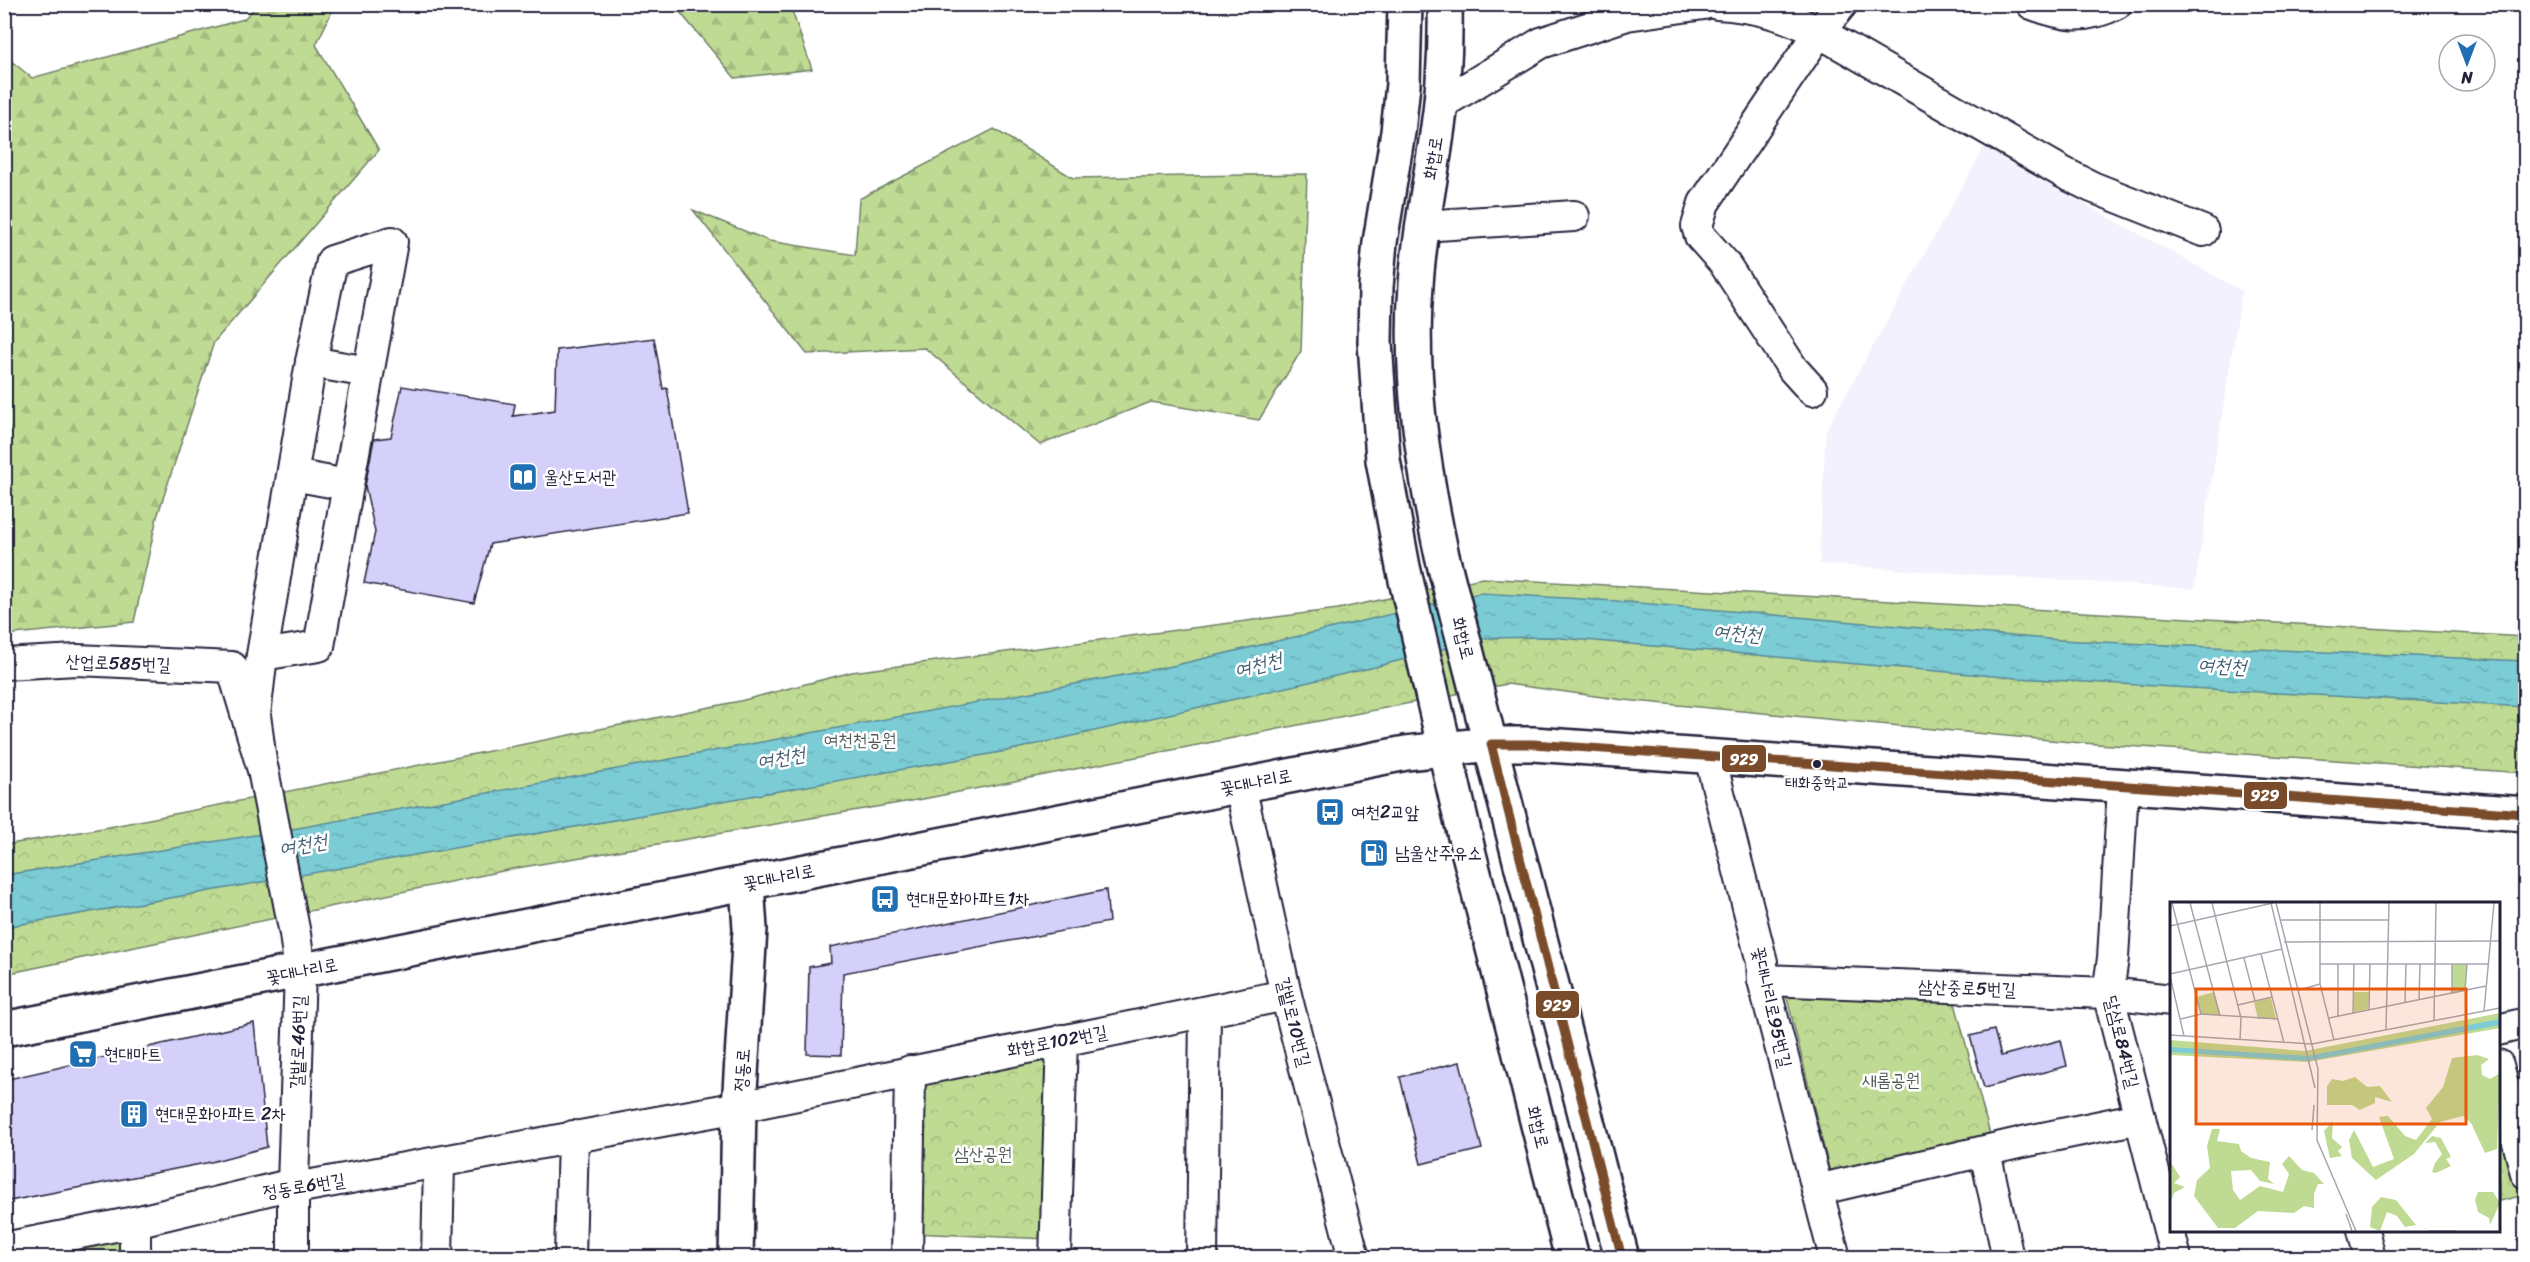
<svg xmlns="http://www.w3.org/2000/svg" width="2530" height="1262" viewBox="0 0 2530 1262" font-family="Sriracha,'Poor Story',sans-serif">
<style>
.built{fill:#f2f1fd}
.forest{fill:url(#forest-firs);stroke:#707e67;stroke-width:1.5}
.park{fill:url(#park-crowns);stroke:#707e67;stroke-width:1.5}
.water{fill:url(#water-ripples);stroke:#578897;stroke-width:1.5}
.building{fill:#d4d0f9;stroke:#22223b;stroke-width:1.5}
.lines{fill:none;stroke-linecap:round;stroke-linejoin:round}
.minor-casing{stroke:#22223b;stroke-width:34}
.major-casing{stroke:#22223b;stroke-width:38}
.minor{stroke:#fff;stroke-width:30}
.major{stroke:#fff;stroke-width:33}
.bus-1-casing{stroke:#fff;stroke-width:14}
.bus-1{stroke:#7a4b2a;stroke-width:9}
.bus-dot{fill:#22223b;stroke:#fff;stroke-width:2}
.labels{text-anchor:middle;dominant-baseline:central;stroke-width:5;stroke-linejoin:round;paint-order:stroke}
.bus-label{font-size:16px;fill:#22223b;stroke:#fff}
.street-label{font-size:18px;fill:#22223b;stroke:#fff}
.poi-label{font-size:18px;fill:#22223b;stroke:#fff;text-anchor:start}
.park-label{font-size:18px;fill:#515a55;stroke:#fff}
.water-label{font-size:20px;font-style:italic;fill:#415e71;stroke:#fff}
.inset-road{fill:none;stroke:#a7a7b1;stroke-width:1.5}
.view{fill:#e8590c;fill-opacity:0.15;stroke:#e8590c;stroke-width:3}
.inset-edge{fill:none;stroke:#22223b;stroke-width:3}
.line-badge{stroke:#fff;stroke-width:2}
.badge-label{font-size:16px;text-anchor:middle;font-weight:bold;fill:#fff}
</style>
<defs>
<pattern id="forest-firs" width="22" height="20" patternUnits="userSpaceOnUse" patternTransform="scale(1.5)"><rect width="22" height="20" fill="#bfdb93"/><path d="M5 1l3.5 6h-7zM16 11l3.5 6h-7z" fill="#a4bc80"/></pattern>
<pattern id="park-crowns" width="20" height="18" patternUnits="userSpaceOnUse" patternTransform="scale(1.5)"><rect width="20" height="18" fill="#bfdb93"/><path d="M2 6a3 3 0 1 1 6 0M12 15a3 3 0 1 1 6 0" fill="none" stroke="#a4bc80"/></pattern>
<pattern id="water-ripples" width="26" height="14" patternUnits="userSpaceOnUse" patternTransform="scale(1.5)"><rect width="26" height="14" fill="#7bccd5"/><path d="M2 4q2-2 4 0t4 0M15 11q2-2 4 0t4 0" fill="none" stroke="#6aafb8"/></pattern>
</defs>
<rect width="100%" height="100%" fill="#fff"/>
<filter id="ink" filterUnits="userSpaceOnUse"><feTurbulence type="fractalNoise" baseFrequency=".0167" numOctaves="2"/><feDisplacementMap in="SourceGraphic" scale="12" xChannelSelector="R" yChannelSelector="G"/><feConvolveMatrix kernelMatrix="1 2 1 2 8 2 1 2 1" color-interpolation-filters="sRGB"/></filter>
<g filter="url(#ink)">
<path class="built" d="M1984,148l258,143 -48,298 -375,-25 7,-134z"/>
<g class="forest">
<path d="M257,5h78l-19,40 63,105 -165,192 -57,175 -23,105 -129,13v-579l27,22 212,-59z"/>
<path d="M674,5h116l22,64 -77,9z"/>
<path d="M994,129l79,49 234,-4 -6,177 -42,69 -108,-18 -111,43 -115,-97 -118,6 -114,-144 76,31 86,14 4,-56z"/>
</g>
<g class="park">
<path d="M1482,578l1043,59v136l-443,-30 -458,-43 -117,-16 -584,115 -406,69 -512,106v-129l104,-18 631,-126 112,-29 486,-63z"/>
<path d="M1783,981l168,7 42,158 -160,39z"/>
<path d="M1054,1048l-6,191 -135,-6 4,-158z"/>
<path d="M2498,1065l28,108 -1,22 -26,6z"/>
<path d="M135,1222v35l-121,1z"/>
</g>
<path class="water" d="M1480,593l136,8 443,39 466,21v46l-509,-29 -466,-41 -66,1 -109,29 -368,84 -1002,176v-52l288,-46 879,-163z"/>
<g class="building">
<path d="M654,338l9,51 4,-1 21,125 -198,31 -16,59 -110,-20 11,-51 -10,-46 9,-47 17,-2 11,-51 113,18 -2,12 42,-6 2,-60z"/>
<path d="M1106,890l3,32 -266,51 -2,82 -34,-1 2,-87 22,-4 -1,-16z"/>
<path d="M254,1023l13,124 -56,15 -207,40v-122z"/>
<path d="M1994,1030l7,26 60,-16 6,26 -83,22 -14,-52z"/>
<path d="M1460,1062l22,87 -61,15 -21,-87z"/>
</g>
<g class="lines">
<g class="minor-casing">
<g id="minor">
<path d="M1717,4c38,2 68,11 102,28l245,141 28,14 111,44"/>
<path d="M2032,4c32,12 53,16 84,0"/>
<path d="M1441,104l100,-61 86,-28 77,-11"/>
<path d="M1422,226l152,-10"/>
<path d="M311,362l57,10"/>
<path d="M1812,390l-19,-21 -69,-106 -24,-27 -3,-10 7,-23 115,-171 23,-28"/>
<path d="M293,475l54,10"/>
<path d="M4,664l73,-4 155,7 31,103 32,164 5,37 -7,213v74"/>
<path d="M1710,757l52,205 1,18 72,278"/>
<path d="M261,761l-6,-46 7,-60 57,-9 73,-404 -60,19 -21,101 -49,293"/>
<path d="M1240,785l46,210 68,263"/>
<path d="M2123,787l-10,171 -5,35 68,265"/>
<path d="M1763,980l345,13 64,7"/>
<path d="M2498,1030l28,-7"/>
<path d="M2498,1065l28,108"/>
<path d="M1985,1152l23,106"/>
<path d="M1817,1190l206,-48 117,-24"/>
<path d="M2363,1230l7,28"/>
<path d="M4,1248l131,-26 158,-38 8,3 438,-80 547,-112"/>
<path d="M135,1258v-36"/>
<path d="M437,1258l2,-95"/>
<path d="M570,1258l3,-122"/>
<path d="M907,1258l3,-187"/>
<path d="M1055,1258l7,-218"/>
<path d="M1202,1258l3,-246"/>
</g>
</g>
<g class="major-casing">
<g id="major">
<path d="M1405,4l-2,80 -5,48 -18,110 -4,45 -1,55 8,118 20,107 65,283 104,408"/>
<path d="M1445,4c1,46 -2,92 -9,137 -7,48 -17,95 -20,144 -7,90 7,183 26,271l180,702"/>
<path d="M4,1029l1402,-276 85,-9h42l993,70"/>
<path d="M736,1258l3,-151 11,-178 -3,-45"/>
</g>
</g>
<use href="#minor" class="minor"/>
<use href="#major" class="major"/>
<g class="bus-1-casing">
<path id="bus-1" d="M1622,1258l-131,-514h42l993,70"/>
</g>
<use href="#bus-1" class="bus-1"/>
</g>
</g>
<defs>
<g id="library-square" transform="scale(1.5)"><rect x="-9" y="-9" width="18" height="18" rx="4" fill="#1f6fb2" stroke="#fff"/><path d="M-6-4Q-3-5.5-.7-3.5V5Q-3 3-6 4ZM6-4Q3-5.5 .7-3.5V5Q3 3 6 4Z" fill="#fff"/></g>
<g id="bus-square" transform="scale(1.5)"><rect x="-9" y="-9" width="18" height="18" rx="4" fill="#1f6fb2" stroke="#fff"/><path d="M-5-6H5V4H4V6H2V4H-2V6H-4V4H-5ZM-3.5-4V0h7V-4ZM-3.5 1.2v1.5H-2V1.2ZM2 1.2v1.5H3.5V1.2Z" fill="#fff"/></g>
<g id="fuel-square" transform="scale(1.5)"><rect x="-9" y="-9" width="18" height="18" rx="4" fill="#1f6fb2" stroke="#fff"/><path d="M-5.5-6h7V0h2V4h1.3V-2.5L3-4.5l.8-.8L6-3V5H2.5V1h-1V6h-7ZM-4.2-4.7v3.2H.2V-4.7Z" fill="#fff"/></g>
<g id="supermarket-square" transform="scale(1.5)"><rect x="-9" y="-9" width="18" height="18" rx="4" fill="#1f6fb2" stroke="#fff"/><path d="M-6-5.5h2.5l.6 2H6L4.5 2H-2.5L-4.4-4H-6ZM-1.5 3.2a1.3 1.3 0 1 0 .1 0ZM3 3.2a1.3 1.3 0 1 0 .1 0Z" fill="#fff"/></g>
<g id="building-square" transform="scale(1.5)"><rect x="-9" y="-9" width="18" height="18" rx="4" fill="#1f6fb2" stroke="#fff"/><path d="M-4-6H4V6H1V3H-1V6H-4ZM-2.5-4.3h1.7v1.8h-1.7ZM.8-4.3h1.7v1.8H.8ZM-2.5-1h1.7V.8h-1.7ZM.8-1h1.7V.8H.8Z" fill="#fff"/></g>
</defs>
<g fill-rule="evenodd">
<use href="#library-square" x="523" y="477"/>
<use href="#bus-square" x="1330" y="812"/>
<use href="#fuel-square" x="1374" y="853"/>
<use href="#bus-square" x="885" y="899"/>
<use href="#supermarket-square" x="83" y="1054"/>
<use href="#building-square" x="134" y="1114"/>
</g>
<circle class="bus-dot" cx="1817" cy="764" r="5"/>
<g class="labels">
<g class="bus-label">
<text x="1817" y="782">태화중학교</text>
</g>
<g class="street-label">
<text transform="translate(1433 158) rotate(-81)">화합로</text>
<text transform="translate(1463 638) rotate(76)">화합로</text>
<text transform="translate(118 663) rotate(2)">산업로585번길</text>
<text transform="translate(1256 782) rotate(-11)">꽃대나리로</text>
<text transform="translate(779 877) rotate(-11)">꽃대나리로</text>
<text transform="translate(302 971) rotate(-11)">꽃대나리로</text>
<text transform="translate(1967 988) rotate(2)">삼산중로5번길</text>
<text transform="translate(1772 1007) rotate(77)">꽃대나리로95번길</text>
<text transform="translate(1294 1022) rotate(76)">갈밭로10번길</text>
<text transform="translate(1057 1041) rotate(-11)">화합로102번길</text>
<text transform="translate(298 1042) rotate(-88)">갈밭로46번길</text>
<text transform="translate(2122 1042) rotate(76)">달삼로84번길</text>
<text transform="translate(742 1070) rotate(-86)">정동로</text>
<text transform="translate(1538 1127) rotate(76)">화합로</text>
<text transform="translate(304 1186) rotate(-9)">정동로6번길</text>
</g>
<g class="poi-label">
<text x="544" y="477">울산도서관</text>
<text x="1351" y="812">여천2교앞</text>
<text x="1395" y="853">남울산주유소</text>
<text x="906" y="899">현대문화아파트1차</text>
<text x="104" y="1054">현대마트</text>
<text x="155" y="1114">현대문화아파트 2차</text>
</g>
<g class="park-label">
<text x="860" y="740">여천천공원</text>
<text x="1891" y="1080">새롬공원</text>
<text x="983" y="1154">삼산공원</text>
</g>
<g class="water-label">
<text transform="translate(1737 633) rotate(5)">여천천</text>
<text transform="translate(1258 665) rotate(-14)">여천천</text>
<text transform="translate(2222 666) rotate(3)">여천천</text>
<text transform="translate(781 758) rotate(-10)">여천천</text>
<text transform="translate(303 845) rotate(-10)">여천천</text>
</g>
</g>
<g transform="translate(2170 902)">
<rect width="330" height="330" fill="#fff"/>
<path d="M307,153l12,4 -8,6 1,10 8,4 10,-6 -3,76 -12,4 -14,-30 -8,-7 -23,6 -26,32 -38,26 -24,-22 -3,-18 5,-10 19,37 21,-8 -15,-42 9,-1 17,20 11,4 16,-21 -6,-11 17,-21 9,-29zM185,175l12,10 13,-1 12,16 -17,-5v6l-15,7 -8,-5h-25v-19l5,-7 11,2zM163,219l-1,17 10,9 -4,4 4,5 -12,2 -6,-27zM42,227h8l-3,12 22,3 2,7 10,7 19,4 -2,17 6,5 -14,-3 -9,-11 -20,1 2,19 7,10 20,-14 23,6 6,-18 -7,-10 7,-8 13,14 12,3 10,11h-6l-4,10v14l-10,-2 -10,7 -36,-2 -23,17h-17l-24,-32 3,-16 13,-12 -3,-22zM262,234l9,2 10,19 -5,2 5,7 -15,7 -4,-1 3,-9 7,-9 -7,-12 -10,1zM0,259l10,16 -6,6 11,4 -11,6 -3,8zM308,290h15l7,11 -10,22 -1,-7 -11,-6 -3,-12zM211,295l15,3 20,25 -11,2 -8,-11 -10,-4 -7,19 -10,-4 2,-20z" fill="#bfdb93"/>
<path d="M282,62h15l-2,27 -13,3zM44,90l6,23 -19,-1 -5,-17zM184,90h15l-1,17 -14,3zM101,96l5,21h-18l-4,-17zM330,111v15l-192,34 -138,-7v-15l135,11z" fill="#bfdb93"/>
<path d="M330,117v6l-192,36 -138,-9v-5l138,9z" fill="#7bccd5"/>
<path class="inset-road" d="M2,1l29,111M20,1l30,113M42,1l29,115 -1,22M101,1l44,185M106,1l42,166 -1,71 39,91M150,1v81l14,56M111,18h108M0,24l103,-23M114,40l216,-1M91,52l23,89M74,56l11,43M150,62h168M0,72l112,-25M0,74l14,60M129,88l21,-6M295,89l2,-27M282,92v-30M249,98l1,-36M235,101l1,-39M68,103l34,-8M199,108l1,-46M314,109l10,-108M183,111l1,-49M168,114v-52M159,116l157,-32M11,117l20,-5 77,5M264,118l2,-117M216,128l3,-127M0,133l142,9 188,-36M142,228l2,-25M176,312l6,17M259,329h27"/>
<path class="view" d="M26,87h270v135h-270z"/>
<rect width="330" height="330" class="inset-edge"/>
</g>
<g class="line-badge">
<rect x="1721" y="744" width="46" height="29" rx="6" fill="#7a4b2a"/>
<rect x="2243" y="781" width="45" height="29" rx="6" fill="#7a4b2a"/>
<rect x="1535" y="990" width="45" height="29" rx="6" fill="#7a4b2a"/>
</g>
<g class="badge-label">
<text x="1744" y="765">929</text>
<text x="2265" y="801">929</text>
<text x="1557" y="1011">929</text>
</g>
<rect width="2530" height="1262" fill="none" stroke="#fff" stroke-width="24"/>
<rect x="12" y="12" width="2506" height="1238" fill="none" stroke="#22223b" stroke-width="2" filter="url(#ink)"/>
<g transform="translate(2467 63) rotate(180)"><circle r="28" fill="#ffffff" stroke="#a7a7b1" stroke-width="1.5"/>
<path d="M0-4.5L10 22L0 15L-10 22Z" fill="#1f6fb2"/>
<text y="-9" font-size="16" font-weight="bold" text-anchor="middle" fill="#22223b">N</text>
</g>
</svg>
